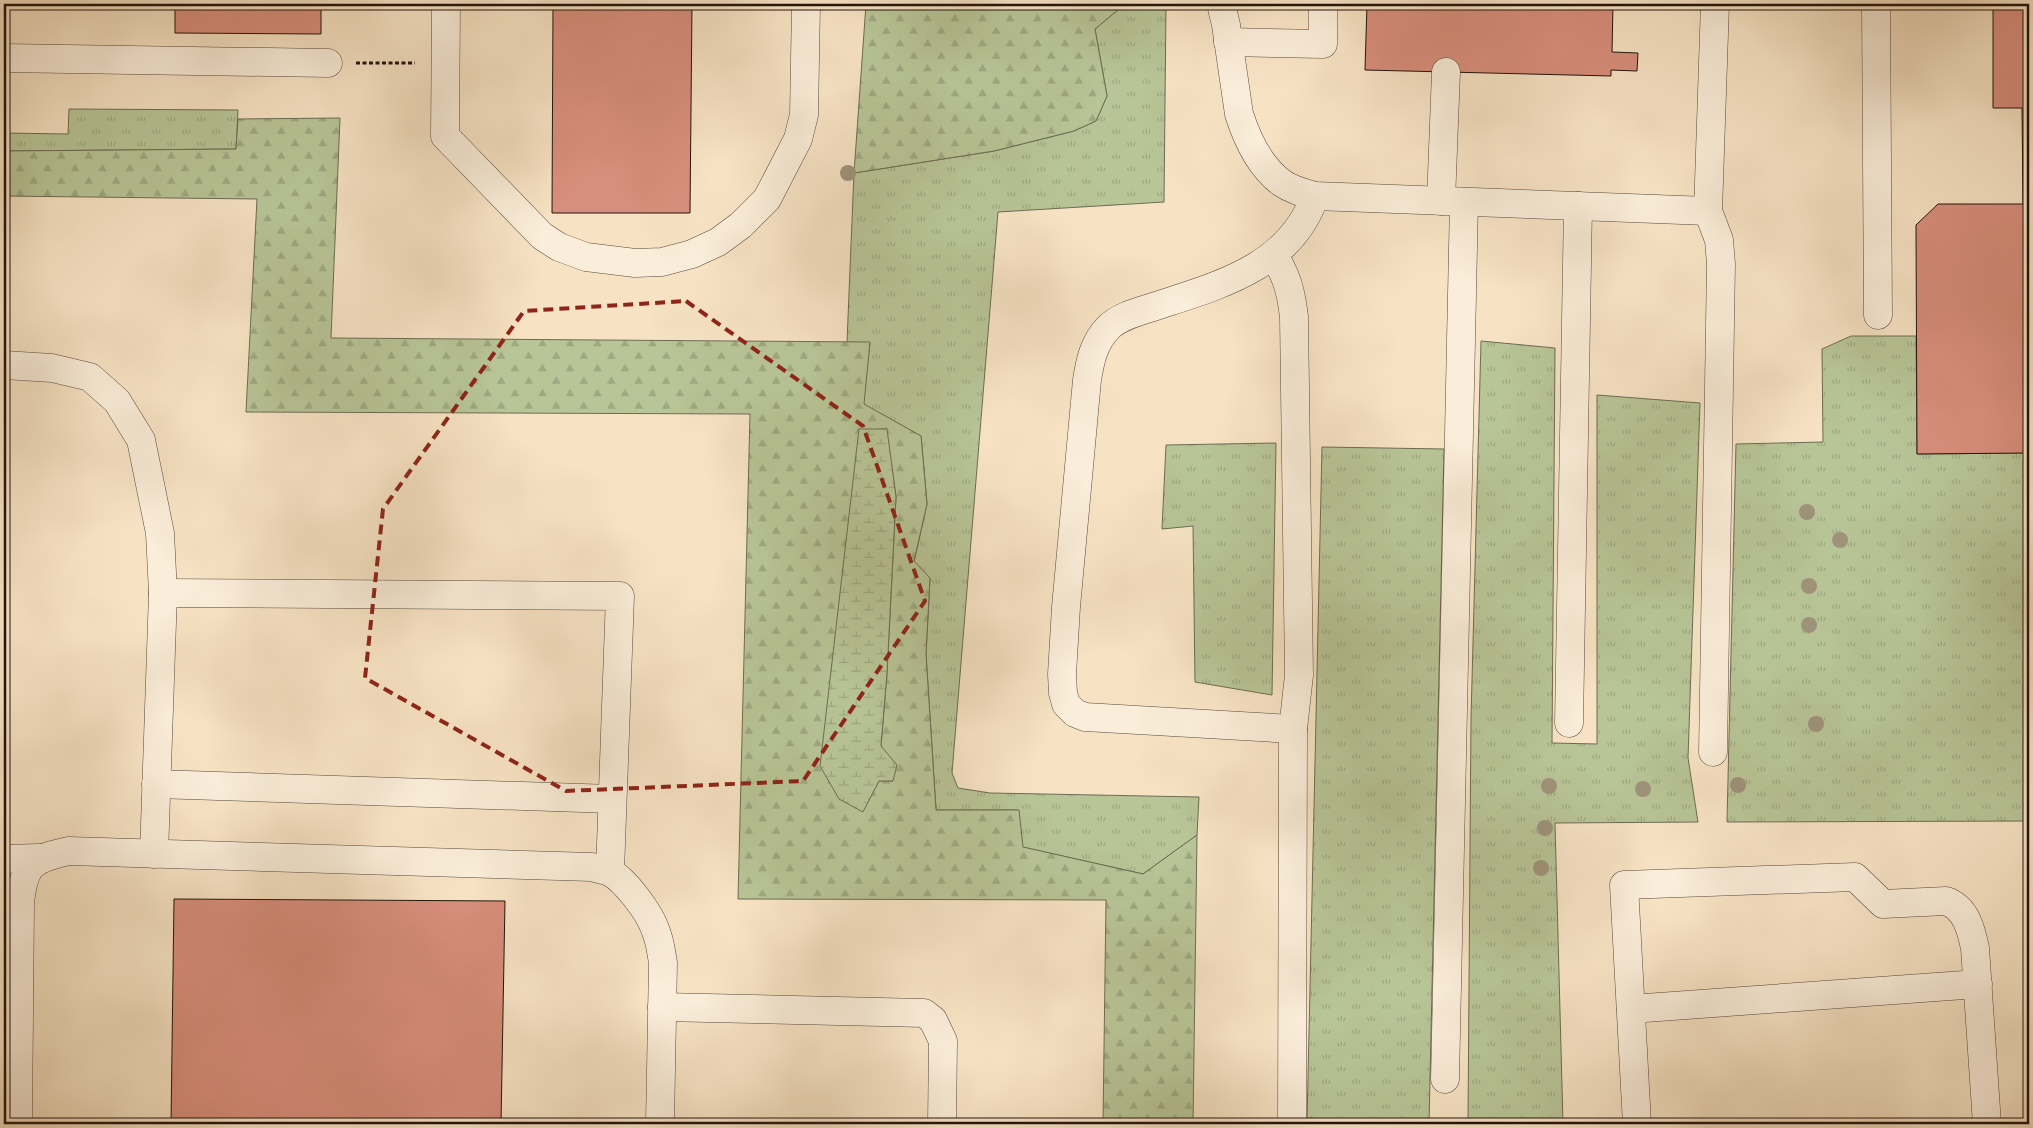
<svg xmlns="http://www.w3.org/2000/svg" width="2033" height="1128" viewBox="0 0 2033 1128" font-family="'Libre Bodoni',serif">
<style>
.grass{fill:url(#grass-tufts);stroke:#6d6c52}
.forest{fill:url(#forest-firs);stroke:#6d6c52;fill-rule:evenodd}
.wetland{fill:url(#wetland-marsh);stroke:#6d6c52}
.building{fill:#d88e7c;stroke:#22140c}
.lines{fill:none;stroke-linecap:round;stroke-linejoin:round}
.minor-casing{stroke:#57483a;stroke-width:29}
.path{stroke:#22140c;stroke-width:3;stroke-dasharray:4 2.5;stroke-linecap:butt}
.minor{stroke:#faedd9;stroke-width:28}
.tree{fill:#9e937a}
.marked{fill:none;stroke:#8f2418;stroke-width:4;stroke-dasharray:10 6;stroke-linejoin:round}
</style>
<defs>
<pattern id="grass-tufts" width="24" height="20" patternUnits="userSpaceOnUse" patternTransform="scale(1.25)"><rect width="24" height="20" fill="#b8c597"/><path d="M3 7l-1-3M5 7V3M7 7l1-3M15 17l-1-3M17 17v-4M19 17l1-3" fill="none" stroke="#9ea881"/></pattern>
<pattern id="forest-firs" width="22" height="20" patternUnits="userSpaceOnUse" patternTransform="scale(1.25)"><rect width="22" height="20" fill="#b8c597"/><path d="M5 1l3.5 6h-7zM16 11l3.5 6h-7z" fill="#9ea881"/></pattern>
<pattern id="wetland-marsh" width="20" height="14" patternUnits="userSpaceOnUse" patternTransform="scale(1.25)"><rect width="20" height="14" fill="#b8c597"/><path d="M1 5h8M5 5V1M11 12h8M15 12V8" fill="none" stroke="#9ea881"/></pattern>
</defs>
<rect width="100%" height="100%" fill="#f7e3c4"/>
<filter id="stains"><feTurbulence type="fractalNoise" baseFrequency=".004" numOctaves="4"/><feColorMatrix values="0 0 0 0 .2 0 0 0 0 .09 0 0 0 0 .02 0 0 0 .5 -.17"/></filter>
<radialGradient id="worn" r=".72"><stop offset=".6" stop-color="#630" stop-opacity="0"/><stop offset="1" stop-color="#630" stop-opacity=".3"/></radialGradient>
<g class="grass">
<path d="M1125,4h41l-2,198 -166,10 -46,561 6,15 32,5 209,4 -2,38 -54,39 -121,-27 -4,-37h-82l-10,-156 4,-75 -16,-17 13,-58 -6,-68 -58,-32 7,-61 -23,-1 7,-169 140,-22 80,-20 22,-10 11,-25 -12,-67z"/>
<path d="M69,109l169,1 -2,39 -232,2v-18l64,1z"/>
<path d="M1851,336h65l1,118 109,-1v-107h3v475l-302,1 9,-378 87,-2 -1,-93z"/>
<path d="M1481,341l74,7 -3,395 45,1v-349l103,8 -12,355 10,64 -143,1 8,301h-95l3,-406z"/>
<path d="M1276,443l-4,252 -77,-13 -2,-156 -31,3 4,-84z"/>
<path d="M1322,447l122,2 -15,675h-122z"/>
</g>
<g class="forest">
<path d="M866,4h259l-30,25 12,67 -11,25 -22,10 -80,20 -140,22z"/>
<path d="M340,118l-9,220 539,4 -6,62 57,32 6,68 -13,57 16,17 -4,76 10,156h83l4,37 120,27 54,-39 -4,289h-90l3,-224 -368,-1 12,-485 -504,-2 11,-213 -253,-3v-45l232,-2 2,-30zM886,429l10,68 -9,176 -6,73 12,35h-14l-16,30 -4,-381z"/>
</g>
<path class="wetland" d="M859,429h28l9,68 -9,176 -6,73 16,19 -4,16h-14l-16,31 -24,-13 -19,-33z"/>
<g class="building">
<path d="M175,4h146v30l-146,-1z"/>
<path d="M553,4h139l-2,209h-138z"/>
<path d="M1367,4h246l-1,48 26,1 -1,18 -26,-1v6l-246,-6z"/>
<path d="M1993,4h36v342h-3l1,107 -110,1 -1,-229 22,-21h85l-1,-96h-29z"/>
<path d="M174,899l331,2 -4,223h-330z"/>
</g>
<g class="lines">
<g class="minor-casing">
<g id="minor">
<path d="M446,4l-1,132 97,100 17,11 27,10 49,6 27,-1 30,-8 26,-12 23,-17 26,-26 31,-60 6,-24 2,-111"/>
<path d="M1221,4l5,21 13,89c8,25 21,53 43,69 10,7 22,10 33,13l393,15"/>
<path d="M1876,4l2,311"/>
<path d="M1228,42l95,2v-40"/>
<path d="M4,58l324,5"/>
<path d="M1441,201l5,-129"/>
<path d="M1274,255c13,22 17,36 20,62l5,358 -6,54 -1,395"/>
<path d="M4,365l48,3 38,9 27,24 24,39 19,93 3,60"/>
<path d="M1569,723l9,-517"/>
<path d="M1293,729l-208,-12 -10,-4 -9,-9 -3,-11 -1,-19 4,-67 21,-227c3,-19 7,-38 21,-52 11,-12 33,-17 48,-22 64,-21 134,-39 159,-110"/>
<path d="M1713,752l8,-488 -2,-24 -11,-29 7,-207"/>
<path d="M156,784l456,15"/>
<path d="M154,854l9,-261 457,3 -10,276"/>
<path d="M4,859l35,-1"/>
<path d="M662,1007l262,6 9,7 10,21 -1,83"/>
<path d="M1631,1009l347,-25"/>
<path d="M1445,1079l19,-877"/>
<path d="M18,1124l2,-221c4,-38 11,-44 49,-52l523,16c5,2 13,3 18,5 16,9 39,40 45,57 5,11 6,22 8,34l-3,161"/>
<path d="M1637,1124l-13,-239 231,-8 28,27 63,-3c20,7 25,28 29,47l12,176"/>
</g>
</g>
<path class="path" d="M356,63h59"/>
<use href="#minor" class="minor"/>
</g>
<g class="tree">
<circle cx="848" cy="173" r="8"/>
<circle cx="1807" cy="512" r="8"/>
<circle cx="1840" cy="540" r="8"/>
<circle cx="1809" cy="586" r="8"/>
<circle cx="1809" cy="625" r="8"/>
<circle cx="1816" cy="724" r="8"/>
<circle cx="1738" cy="785" r="8"/>
<circle cx="1549" cy="786" r="8"/>
<circle cx="1643" cy="789" r="8"/>
<circle cx="1545" cy="828" r="8"/>
<circle cx="1541" cy="868" r="8"/>
</g>
<path class="marked" d="M686,301l177,125 62,175 -122,180 -237,10 -201,-113 18,-169 141,-198z"/>
<rect width="2033" height="1128" fill="none" stroke="#f7e3c4" stroke-width="20"/>
<rect x="5" y="5" width="2023" height="1118" fill="none" stroke="#22140c" stroke-width="2.5"/>
<rect x="10" y="10" width="2013" height="1108" fill="none" stroke="#22140c"/>
<rect width="100%" height="100%" filter="url(#stains)"/>
<rect width="100%" height="100%" fill="url(#worn)"/>
</svg>
